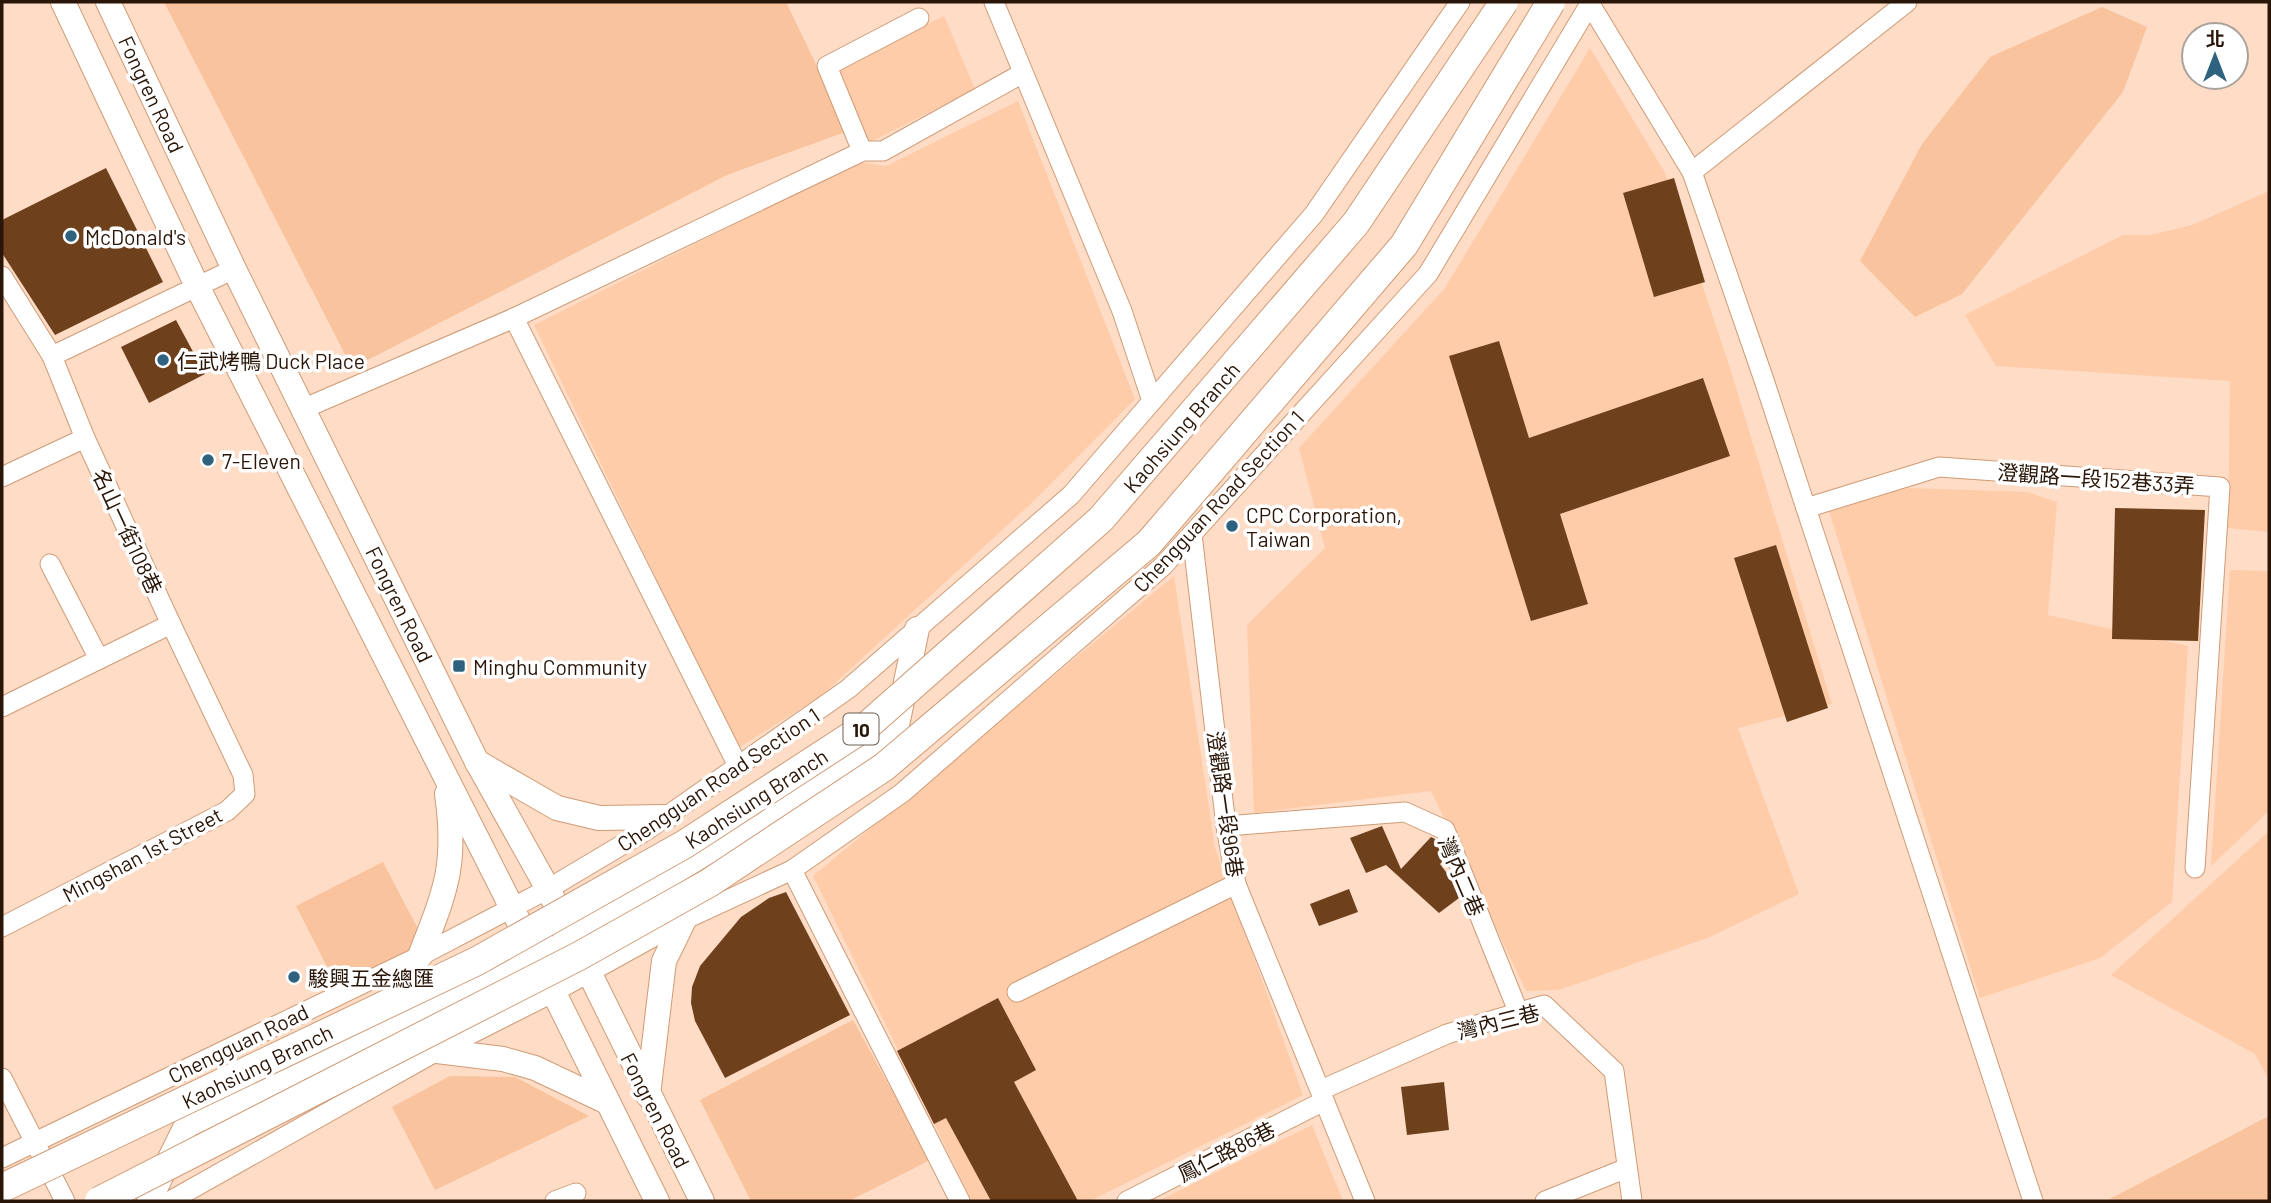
<svg xmlns="http://www.w3.org/2000/svg" width="2271" height="1203" viewBox="0 0 2271 1203" font-family="Barlow,'Noto Sans TC',sans-serif">
<style>
.built{fill:#fca}
.green{fill:#f9c39e}
.building{fill:#6f401c}
.lines{fill:none;stroke-linecap:round;stroke-linejoin:round}
.minor-casing{stroke:#d09b76;stroke-width:21}
.major-casing{stroke:#d09b76;stroke-width:26}
.minor{stroke:#fff;stroke-width:19}
.major{stroke:#fff;stroke-width:24}
.highway-bridge-casing{stroke:#d09b76;stroke-width:30;stroke-linecap:butt}
.highway-bridge{stroke:#fff;stroke-width:28}
.poi-dot{fill:#2f627f;stroke:#fff;stroke-width:2.5}
.labels{text-anchor:middle;dominant-baseline:central;stroke-width:7;stroke-linejoin:round;paint-order:stroke}
.shield{fill:#fff;stroke:#6a5c52;stroke-width:2}
.shield-label{font-size:19px;font-weight:bold;fill:#2a1608}
.street-label{font-size:21px;fill:#2a1608;stroke:#fff}
.poi-label{font-size:21px;fill:#2a1608;stroke:#fff;text-anchor:start}
</style>
<rect width="100%" height="100%" fill="#fedcc5"/>
<g class="built">
<path d="M944,16l31,73 -108,55 -29,-77z"/>
<path d="M1590,48l75,125 65,195 102,336 -94,24 61,166 -89,43 -151,53 -33,1 -95,-200 -177,22 -7,-188 78,-77 -26,-100 146,-160z"/>
<path d="M1018,101l117,298 -98,99 -216,198 -83,52 -204,-423 324,-163 28,4z"/>
<path d="M2269,191v341l-41,-4 2,-147 -234,-15 -31,-51 158,-80h27l42,-10z"/>
<path d="M1908,488l119,4 30,10 -9,113 140,31 -16,256 -72,56 -120,40 -152,-490z"/>
<path d="M2230,570l39,1v240l-58,55z"/>
<path d="M1174,576l41,272 88,247 -213,106h-118l-159,-325z"/>
<path d="M2269,831v249l-14,-26 -144,-79z"/>
<path d="M1312,1125l31,76h-185z"/>
</g>
<g class="green">
<path d="M164,2h622l62,129 -121,44 -375,193z"/>
<path d="M2102,7l45,20 -24,65 -161,202 -47,23 -55,-56 62,-117 68,-87z"/>
<path d="M383,862l35,67 -5,19 -76,38 -41,-80z"/>
<path d="M853,1020l77,140 -81,41h-98l-51,-101z"/>
<path d="M450,1076l65,1 74,39 -154,74 -43,-83z"/>
<path d="M2269,1116v85h-163z"/>
</g>
<g class="building">
<path d="M106,168l57,114 -108,53 -53,-82v-33z"/>
<path d="M1674,178l31,104 -51,15 -31,-104z"/>
<path d="M176,320l29,54 -56,29 -28,-56z"/>
<path d="M1499,341l30,97 174,-60 27,78 -170,58 28,90 -57,17 -82,-265z"/>
<path d="M2115,508l90,2 -7,131 -86,-2z"/>
<path d="M1776,545l52,163 -41,14 -53,-164z"/>
<path d="M1382,826l19,43 30,-32 4,2 9,21 -4,4 12,16 7,18 -20,15 -53,-48 -20,8 -16,-35z"/>
<path d="M1349,889l9,23 -39,14 -9,-22z"/>
<path d="M786,892l64,123 -125,63 -30,-57 -4,-18 1,-16 8,-21 41,-49 28,-19z"/>
<path d="M998,998l38,72 -22,12 64,119h-87l-45,-83 -12,6 -37,-73z"/>
<path d="M1444,1082l5,48 -42,5 -6,-48z"/>
</g>
<g class="lines">
<g class="minor-casing">
<g id="minor">
<path d="M994,2l128,309 30,90"/>
<path d="M1590,4l102,168 72,208 269,821"/>
<path d="M862,151l-35,-85 92,-48"/>
<path d="M1692,172l215,-170"/>
<path d="M2,276l50,80 33,82 -83,39"/>
<path d="M514,318l224,448"/>
<path d="M52,356l182,-87"/>
<path d="M305,408l209,-90 349,-167h20l140,-78"/>
<path d="M85,438l86,186"/>
<path d="M1806,508l133,-41 281,20 -25,381"/>
<path d="M1192,534l34,292 10,58 129,317"/>
<path d="M50,564l49,95"/>
<path d="M2,707l169,-83 72,151 2,19 -18,17 -225,116"/>
<path d="M1226,826l179,-14 40,18 73,181"/>
<path d="M792,870l168,331"/>
<path d="M1017,992l219,-108"/>
<path d="M2,1078l63,123"/>
<path d="M1321,1090l126,-56 97,-29 70,66 18,130"/>
<path d="M2,1158l418,-202 128,-67 99,-59 201,-141 223,-194 243,-281 146,-212"/>
<path d="M170,1201l267,-150 115,-58 132,-73 108,-50 110,-77 261,-227 265,-292 163,-272"/>
<path d="M555,1201l21,-8"/>
<path d="M1127,1201l197,-100"/>
<path d="M1545,1201l82,-33"/>
</g>
</g>
<g class="major-casing">
<g id="major">
<path d="M63,2l134,284 304,600 156,315"/>
<path d="M108,2l126,267 243,493 71,127 154,312"/>
<path d="M477,762l80,46 42,10 67,-1"/>
<path d="M420,956c26,-66 37,-91 27,-162"/>
<path d="M540,968l29,-32 204,-124 124,-87 20,-96"/>
<path d="M437,1051l66,8 32,9 70,33"/>
<path d="M648,1095l16,-134 20,-41"/>
<path d="M149,1201l37,-75 319,-156 29,-15 9,-11"/>
</g>
</g>
<use href="#minor" class="minor"/>
<use href="#major" class="major"/>
<g class="highway-bridge-casing">
<g id="highway-bridge">
<path d="M2,1188l475,-227 208,-117 183,-119 233,-206 255,-296 148,-221"/>
<path d="M99,1201l480,-245 130,-73 175,-116 265,-224 255,-298 147,-243"/>
</g>
</g>
<use href="#highway-bridge" class="highway-bridge"/>
</g>
<g class="poi-dot">
<circle cx="71" cy="236" r="7"/>
<circle cx="163" cy="360" r="7"/>
<circle cx="208" cy="460" r="7"/>
<circle cx="1232" cy="526" r="7"/>
<rect x="452" y="659" width="14" height="14" rx="3.5"/>
<circle cx="294" cy="977" r="7"/>
</g>
<g class="labels">
<rect class="shield" x="843.5" y="713.5" width="35" height="31" rx="5"/>
<g class="shield-label">
<text x="861" y="729">10</text>
</g>
<g class="street-label">
<text transform="translate(152 94) rotate(65)">Fongren Road</text>
<text transform="translate(1181 427) rotate(-49)">Kaohsiung Branch</text>
<text transform="translate(2096 478) rotate(4)">澄觀路一段152巷33弄</text>
<text transform="translate(1218 501) rotate(-47)">Chengguan Road Section 1</text>
<text transform="translate(128 531) rotate(65)">名山一街108巷</text>
<text transform="translate(400 604) rotate(64)">Fongren Road</text>
<text transform="translate(718 779) rotate(-34)">Chengguan Road Section 1</text>
<text transform="translate(756 798) rotate(-33)">Kaohsiung Branch</text>
<text transform="translate(1226 804) rotate(82)">澄觀路一段96巷</text>
<text transform="translate(142 854) rotate(-28)">Mingshan 1st Street</text>
<text transform="translate(1462 876) rotate(67)">灣內二巷</text>
<text transform="translate(1498 1021) rotate(-14)">灣內三巷</text>
<text transform="translate(238 1043) rotate(-26)">Chengguan Road</text>
<text transform="translate(257 1066) rotate(-26)">Kaohsiung Branch</text>
<text transform="translate(656 1110) rotate(63)">Fongren Road</text>
<text transform="translate(1226 1151) rotate(-27)">鳳仁路86巷</text>
</g>
<g class="poi-label">
<text x="85" y="236">McDonald's</text>
<text x="177" y="360">仁武烤鴨 Duck Place</text>
<text x="222" y="460">7-Eleven</text>
<text x="1246" y="514">CPC Corporation,<tspan x="1246" dy="24">Taiwan</tspan></text>
<text x="473" y="666">Minghu Community</text>
<text x="308" y="977">駿興五金總匯</text>
</g>
</g>
<rect width="2271" height="1203" fill="none" stroke="#2a1608" stroke-width="7"/>
<g transform="translate(2215 56)"><circle r="33" fill="#ffffff" stroke="#aaa29c" stroke-width="2"/>
<path d="M0-5L12 26L0 18L-12 26Z" fill="#2f627f"/>
<text y="-10" font-size="19" font-weight="bold" text-anchor="middle" fill="#2a1608">北</text>
</g>
</svg>
